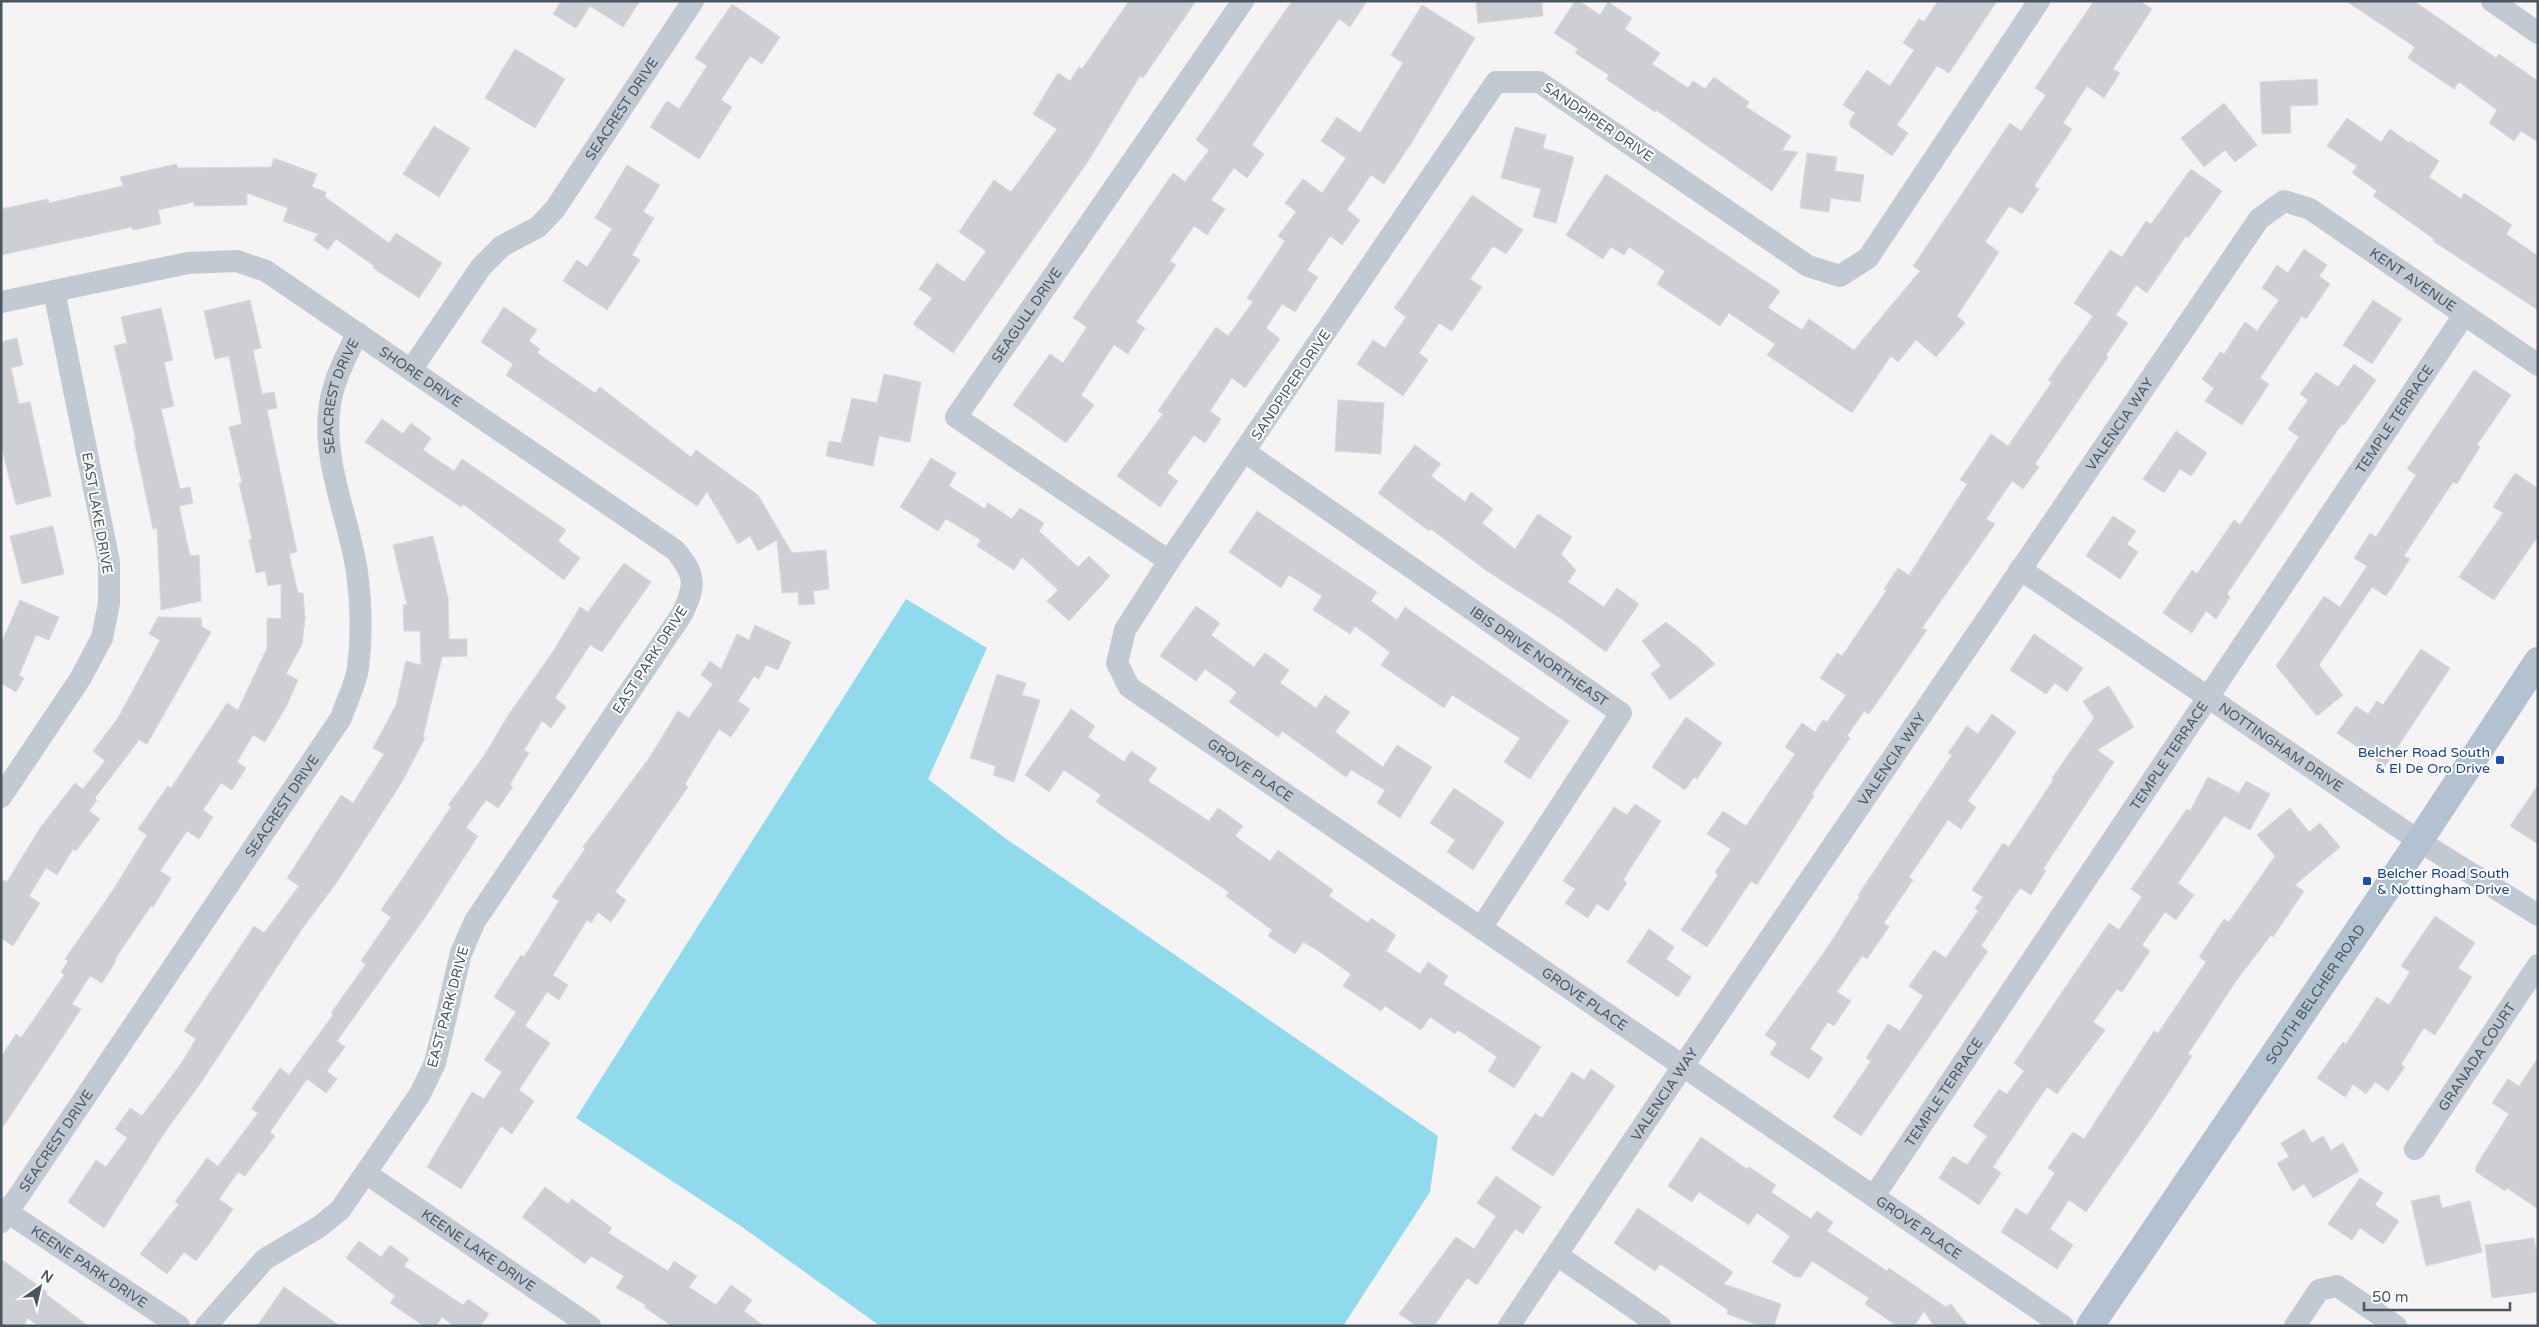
<svg xmlns="http://www.w3.org/2000/svg" width="2539" height="1327" viewBox="0 0 2539 1327" font-family="'Varela Round',sans-serif">
<style>
.water{fill:#90daee}
.building{fill:#cdcfd5;stroke:#d7d9de}
.lines{fill:none;stroke-linecap:round;stroke-linejoin:round}
.minor{stroke:#c1cad2;stroke-width:22}
.major{stroke:#b3c2d1;stroke-width:28}
.transit-dot{fill:#1a4fb4;stroke:#fff;stroke-width:2}
.labels{text-anchor:middle;dominant-baseline:central;stroke-width:4;stroke-linejoin:round;paint-order:stroke}
.street-label{font-size:14px;fill:#4a5661;stroke:#fff}
.transit-label{font-size:14px;fill:#164399;stroke:#fff;text-anchor:end}
</style>
<rect width="100%" height="100%" fill="#f5f3f3"/>
<path class="water" d="M906,599l81,49 -59,131 77,59 433,298 -8,56 -87,134h-463l-138,-99 -166,-109z"/>
<g class="building">
<path d="M561,1h79l-17,26 -33,-21 -14,22 -23,-14z"/>
<path d="M1129,1h67l-53,77 -3,-2 -53,87 -134,190 -40,-29 19,-26 -13,-9 18,-26 27,19 22,-31 -27,-19 35,-52 17,12 46,-63 -24,-15 25,-41 12,8 9,-14 3,2z"/>
<path d="M1292,1h75l-17,26 -11,-8 -87,126 12,9 -17,24 -13,-10 -23,32 14,9 -18,26 -13,-9 -24,35 6,4 -40,57 9,6 -17,26 -14,-9 -33,50 13,10 -28,38 -53,-38 37,-51 13,9 24,-36 -14,-9 100,-145 12,9 24,-32 -13,-10z"/>
<path d="M1476,1h66l1,15 -65,7z"/>
<path d="M1575,1h4l21,14 8,-13 24,16 -7,11 35,24 -8,11 36,24 5,-7 12,8 9,-12 35,25 -3,5 45,29 -9,14 16,2 -26,39 -116,-81 -1,2 -49,-33 3,-4 -34,-22 3,-4 -24,-16z"/>
<path d="M1938,1h59l-48,72 -12,-7 -40,59 11,8 -16,23 -42,-30v-6l5,-7 -12,-8 24,-35 23,16 24,-36 -11,-7 16,-24 5,3z"/>
<path d="M2094,1h46l12,8 -39,60 7,4 -16,25 -17,-12 -24,37 9,6 -38,57 5,3 -17,25 -13,-8 -24,36 14,10 -42,64 8,7 -29,34 -20,-17 -18,22 -7,-6 -39,57 -85,-58 8,-11 -46,-31 -9,13 -63,-42 8,-13 -36,-24 -5,8 -13,-8 -8,12 -37,-24 40,-61 174,117 -12,17 34,22 7,-11 45,31 66,-79 -7,-5 97,-143 11,8 25,-36 -11,-7z"/>
<path d="M2346,1h68l82,57 3,-4 39,27v61l-17,-11 -7,10 -25,-18 8,-13 -38,-28 -5,7 -46,-31 7,-11z"/>
<path d="M732,4l48,33 -18,27 -12,-8 -29,44 11,7 -33,52 -49,-32 17,-26 12,8 28,-43 -12,-8z"/>
<path d="M1422,5l53,33 -65,107 -26,39 -13,-9 -24,35 13,10 -18,25 -12,-9 -23,34 11,7 -23,35 -13,-8 -16,24 14,11 -35,49 -13,-10 -22,33 11,8 -16,24 -11,-8 -27,38 11,8 -18,26 -43,-31 46,-62 -5,-3 58,-84 12,9 25,-34 -6,-4 38,-57 -7,-5 18,-24 -11,-9 18,-24 19,14 24,-35 -25,-17 16,-24 23,16 43,-70 -12,-8z"/>
<path d="M515,49l50,30 -30,49 -50,-30z"/>
<path d="M2317,79l1,26 -28,1 1,27 -29,1 -2,-52z"/>
<path d="M2224,103l33,42 -22,17 -10,-12 -21,17 -23,-29z"/>
<path d="M2347,118l34,24 9,-13 19,14 1,-2 29,20 -10,16 32,22 3,-6 48,32 -6,9 32,22v54l-105,-69 1,-2 -61,-43 4,-5 -25,-18 5,-7 -30,-20z"/>
<path d="M434,126l36,22 -31,49 -36,-23z"/>
<path d="M1515,127l31,8 -3,13 31,9 -18,66 -23,-6 8,-28 -40,-11z"/>
<path d="M1807,153l30,4 -2,14 29,4 -4,27 -29,-4 -2,14 -29,-4z"/>
<path d="M274,158l43,16 -5,13 14,5 -1,5 64,46 7,-10 46,30 -23,35 -46,-30 1,-2 -38,-27 -8,11 -14,-10 4,-6 -35,-13 5,-13 -41,-15v12l-53,1v-4l-36,8 3,14 -28,6 -1,-3 -131,28v-46l47,-10 1,4 74,-17 -3,-9 56,-13 2,4 93,-1z"/>
<path d="M627,165l33,20 -17,27 11,6 -22,37 8,5 -33,50 -44,-29 14,-21 10,7 25,-38 -17,-11z"/>
<path d="M2191,169l31,22 -34,47 -2,-2 -39,57 -11,-8 -20,30 12,8 -22,32 2,2 -73,107 4,3 -16,22 -11,-8 -26,38 9,5 -73,104 5,2 -58,84 -5,-3 -17,25 3,2 -38,56 2,2 -57,89 -6,-4 -44,66 -26,-17 37,-55 -3,-3 16,-23 -24,-15 16,-23 23,15 49,-72 -10,-7 17,-24 13,9 8,-12 4,2 19,-27 -26,-17 17,-25 5,3 44,-65 -2,-2 14,-21 11,7 58,-91 -7,-4 31,-46 17,12 44,-64 -4,-2 45,-64 -19,-13 36,-53 12,7 24,-36 5,3z"/>
<path d="M1472,195l51,35 -17,24 -13,-8 -23,33 12,8 -30,44 -13,-8 -20,30 9,7 -25,36 -46,-32 16,-24 12,8 21,-31 -12,-9z"/>
<path d="M2304,249l23,16 -8,11 11,8 -24,35 -4,-3 -42,62 9,6 -27,41 -37,-24 9,-13 -12,-9 18,-27 4,2 21,-32 12,9 22,-31 -17,-12 15,-23 11,8z"/>
<path d="M250,300l11,48 -8,2 9,44 12,-2 3,16 -10,2 30,142 -8,2 9,39h5l2,25 -3,26 -16,30 12,6 -11,25 -22,37 -12,-7 -16,27 9,6 -14,22 -11,-7 -18,27 10,7 -14,22 -12,-8 -27,40 11,7 -18,29 -2,-1 -36,53 1,2 -14,22 -12,-7 -18,28 9,5 -80,121v-73l15,-23 5,4 43,-63 -3,-3 7,-11 -3,-2 48,-69 34,-55 -9,-6 30,-43 3,2 56,-85 11,7 29,-62v-30l14,1v-35l-13,2 -3,-15 -9,2 -7,-33 3,-1 -13,-56h3l-13,-56 13,-3 -13,-68 -14,3 -11,-48z"/>
<path d="M2373,300l29,19 -30,45 -29,-19z"/>
<path d="M504,307l33,23 -8,11 11,8 -3,4 58,40 5,-6 91,70 5,-7 62,45 34,58 34,-3 3,39 -16,2 2,13 -16,1 -1,-13 -16,1 -5,-53 -19,11 -8,-15 -12,8 -31,-52 -10,14 -191,-131 7,-11 -32,-22z"/>
<path d="M161,308l12,52 -9,2 10,44 -13,3 19,80 10,-2 3,16 -14,3 11,50 9,-1 2,46 -40,9 -4,-82 -4,1 -19,-89h2l-22,-94 13,-3 -6,-26z"/>
<path d="M17,338l6,27 -12,3 8,36 11,-2 21,94 -35,9 -15,-60v-103z"/>
<path d="M2354,364l22,16 -32,45 -2,-1 -115,170 3,3 -14,22 -10,-8 -14,22 -29,-20 29,-43 5,4 37,-54 6,5 59,-88 -11,-8 20,-29 -8,-6 16,-22 22,15z"/>
<path d="M2474,370l37,25 -34,50 3,2 -23,37 -4,-2 -49,74 6,3 -24,37 -14,-9 -53,78 24,30 -26,21 -41,-50 48,-70 16,11 27,-41 -13,-8 16,-25 6,4 40,-62 -9,-6z"/>
<path d="M884,374l37,8 -11,60 -31,-6 -6,30 -47,-10 3,-15 12,2 11,-45 25,5z"/>
<path d="M1338,400l46,3 -3,51 -46,-3z"/>
<path d="M382,419l21,15 8,-11 20,15 -8,12 31,21 8,-12 104,71 -8,11 22,17 -16,22 -101,-76 -2,3 -96,-65z"/>
<path d="M2176,431l31,22 -16,23 -11,-7 -16,24 -21,-14z"/>
<path d="M1415,445l26,19 -10,12 34,26 6,-10 22,17 -11,14 33,26 23,-35 34,23 -11,17 15,16 -8,12 36,25 13,-19 22,16 -33,48 -43,-32 -76,-49 -56,-42 -2,2 -51,-38z"/>
<path d="M931,458l25,15 -7,13 36,23 3,-6 24,16 8,-11 24,15 -5,8 39,36 11,-11 21,20 -41,45 -22,-20 11,-11 -36,-33 -8,13 -37,-24 4,-6 -35,-21 -8,12 -38,-24z"/>
<path d="M2515,473l23,15v48l-44,64 -35,-23 44,-64 -10,-6z"/>
<path d="M1257,511l120,81 -6,9 26,19 8,-13 164,114 -39,58 -26,-17 16,-24 -68,-43 -8,13 -63,-43 9,-13 -35,-26 -5,8 -37,-24 9,-14 -33,-21 -8,13 -52,-36z"/>
<path d="M2113,516l23,15 -9,13 11,8 -18,27 -34,-23z"/>
<path d="M53,526l11,48 -42,10 -12,-48z"/>
<path d="M433,536l15,62 1,41h18v17l-25,1 -19,80 2,1 -23,44 -65,100 -35,47 -102,155 -35,48 -61,96 -36,-26 28,-42 10,7 21,-29 -12,-9 15,-21 12,8 40,-54 14,-23 -12,-8 70,-105 10,7 35,-47 -12,-8 54,-83 12,8 31,-49 -11,-6 23,-43 10,-44 15,4 -1,-34h-16l-1,-26h4l-14,-60z"/>
<path d="M624,563l27,19 -49,70 -12,-7 -35,53 11,9 -15,21 -9,-7 -18,29 5,3 -19,31 3,3 -15,21 -12,-8 -20,28 12,8 -54,83 -87,122 8,6 -18,24 10,8 -11,14 -19,-14 -37,53 5,4 -30,40 -7,-4 -19,27 14,10 -21,31 -16,21 -12,-9 -17,22 -27,-20 39,-50 -4,-2 32,-44 11,8 40,-53 -7,-4 29,-41 9,7 44,-60 -2,-2 35,-49 -5,-3 30,-44 -10,-7 70,-103 -3,-2 36,-49 25,-42 43,-61 28,-46 8,5z"/>
<path d="M20,600l39,17 -10,23 -13,-5 -17,40 5,3 -8,14 -15,-9v-39z"/>
<path d="M1196,606l24,17 -9,12 43,32 11,-14 24,17 -9,13 36,25 9,-13 25,17 -15,20 48,35 14,-22 35,22 -32,51 -23,-15 8,-13 -34,-20 -5,7 -64,-46 -4,6 -49,-35 8,-10 -32,-23 -9,12 -36,-25z"/>
<path d="M158,617l43,1 1,9 9,5 -64,112 -8,-4 -44,58 2,2 -8,11 11,8 -24,32 -3,-2 -16,26 -11,-7 -17,28 11,7 -27,43 -12,-8v-59l6,3 33,-54 35,-45 8,6 22,-28 -12,-10 25,-33 42,-78 -11,-6z"/>
<path d="M1666,622l34,27 15,15 -45,36 -19,-26 10,-8 -19,-25z"/>
<path d="M755,625l36,17 -13,28 -12,-5 -7,14 -5,-3 -16,25 12,8 -19,28 -12,-8 -34,55 3,3 -73,105 11,8 -15,22 -13,-10 -7,11 -4,-3 -34,55 15,10 -9,15 -12,-8 -22,34 25,17 -31,47 15,11 -22,33 -11,-8 -40,63 -34,-22 45,-75 12,7 18,-27 -18,-12 32,-48 -22,-15 27,-42 3,2 35,-56 -7,-4 33,-48 -2,-2 66,-89 29,-47 11,7 24,-34 -12,-9 9,-14 11,8 16,-35 12,6z"/>
<path d="M2034,634l49,34 -16,24 -12,-9 -9,11 -36,-24z"/>
<path d="M2421,649l29,19 -65,98 -48,-33 19,-27 12,8 9,-13 6,4z"/>
<path d="M997,674l29,9 -4,12 18,5 -26,82 -21,-7 3,-9 -26,-8z"/>
<path d="M2109,686l25,41 -37,23 17,12 -71,107 3,2 -15,24 -11,-7 -39,58 7,5 -127,185 -28,-19 38,-56 -5,-3 22,-34 12,7 23,-35 -14,-10 25,-36 12,8 32,-47 -3,-3 8,-11 -11,-7 31,-47 6,4 44,-67 -1,-2 42,-60 -11,-17z"/>
<path d="M1071,709l24,17 -7,11 36,25 7,-11 26,17 -9,13 61,40 9,-13 25,18 -8,10 35,25 8,-11 55,40 -4,6 39,27 3,-5 25,17 -10,16 34,23 8,-12 20,14 -5,8 98,63 -27,41 -26,-17 9,-14 -39,-27 -3,4 -25,-17 -9,13 -36,-24 -4,5 -38,-25 8,-12 -34,-24 -14,-8 -8,12 -27,-18 4,-6 -46,-34 3,-4 -133,-90 5,-7 -37,-25 -15,22 -24,-17z"/>
<path d="M1992,714l24,18 -48,69 8,6 -15,22 -13,-9 -39,57 4,3 -29,43 5,4 -22,32 -5,-3 -25,36 14,9 -17,25 -6,-4 -18,27 13,9 -14,21 -39,-25 7,-11 -12,-8 62,-87 33,-52 -2,-1 94,-140 -4,-2 19,-27 11,8z"/>
<path d="M1686,717l36,26 -25,36 -3,-2 -9,13 -33,-23z"/>
<path d="M2208,777l31,16 7,-12 24,13 -20,36 -26,-14 -46,67 16,12 -18,25 -11,-8 -23,33 8,6 -28,41 -5,-3 -24,33 12,8 -48,64 -10,-7 -54,80 8,6 -22,32 -40,-27 14,-22 14,9 20,-29 -14,-10 26,-37 8,5 17,-23 -10,-8 95,-140 10,7 23,-33 -11,-8 56,-80 3,2z"/>
<path d="M2538,785v59l-28,-18z"/>
<path d="M1454,788l50,34 -31,48 -26,-18 8,-12 -25,-17z"/>
<path d="M1635,804l26,17 -38,59 4,3 -19,28 -11,-7 -9,14 -23,-15 10,-14 -12,-8 51,-74 13,8z"/>
<path d="M2290,808l19,24 11,-9 20,24 -45,38 9,6 -31,46 -2,-2 -35,46 -48,73 4,2 -35,54 -71,102 -17,-12 -19,29 23,16 -16,24 -56,-37 15,-24 11,7 28,-42 -7,-5 25,-36 11,7 70,-108 4,2 48,-71 -7,-5 25,-38 5,3 46,-66 -18,-21z"/>
<path d="M2435,916l40,27 -17,25 14,9 -37,58 -11,-7 -23,36 4,3 -17,24 -13,-9 -9,12 -13,-10 -8,13 -28,-19 26,-36 3,2 31,-47 12,8 21,-33 -9,-6z"/>
<path d="M1649,929l25,18 -8,12 25,18 -13,20 -51,-35z"/>
<path d="M2538,1058v151l-31,-21 -2,3 -29,-19v-6l33,-52 -17,-11 16,-24 11,7z"/>
<path d="M1591,1069l24,17 -62,90 -42,-27 24,-36 7,5 30,-46 12,8z"/>
<path d="M2304,1129l8,14 11,-7 8,14 12,-7 16,28 -46,27 -9,-14 -11,7 -16,-28 12,-6 -8,-14z"/>
<path d="M1701,1137l46,32 2,-2 27,18 -5,7 40,27 6,-8 16,11 -6,9 60,40 2,-3 57,39 5,-3 17,22h-34l-10,-15 -10,15h-17l-32,-22 4,-6 -57,-37 -11,16h-6l-23,-15 18,-26 -33,-23 -8,12 -50,-33 -7,10 -24,-16z"/>
<path d="M1496,1176l45,31 -18,27 -8,-5 -38,56 -10,-7 -33,48h-17l-18,-12 57,-77 18,12 22,-33 -19,-13z"/>
<path d="M2360,1178l23,15 -8,12 24,16 -16,23 -23,-16 -8,12 -24,-16z"/>
<path d="M545,1187l23,17 4,-5 40,29 -4,5 60,38 6,-10 23,15 -8,11 27,18 15,-20 21,15 -8,11 20,15h-92l-28,-19 2,-2 -30,-17 8,-12 -33,-20 -6,8 -63,-47z"/>
<path d="M2439,1195l3,13 28,-7 12,51 -56,14 -15,-65z"/>
<path d="M1638,1208l95,64 -9,12 57,20 -7,22h-13l-34,-12 1,-4 -68,-46 -5,7 -41,-28z"/>
<path d="M2534,1238l4,25v29l-46,6 -7,-53z"/>
<path d="M359,1241l22,16 9,-12 19,14 -5,7 59,39 5,-6 21,15 -9,12h-26l-12,-9 -6,9h-12l-34,-23 5,-7 -49,-38z"/>
<path d="M1,1259l46,33 -1,2 42,32h-50l-10,-8 -5,8h-22z"/>
<path d="M284,1287l56,39h-83z"/>
</g>
<g class="lines">
<g class="minor">
<path id="s1" d="M2039,1l-171,257 -28,18 -32,-10 -269,-184h-43l-327,479 -44,69 -8,33 12,24 934,639"/>
<path d="M2492,1l46,32"/>
<path id="s2" d="M1,302l187,-39 49,-2 29,10 409,279c21,25 21,35 7,64l-207,307 -14,32 -26,110 -15,31 -80,116 -21,17 -54,32 -59,67"/>
<path id="s3" d="M411,370l70,-103 21,-21 36,-19 17,-18 138,-208"/>
<path id="s4" d="M1245,452l376,261 -140,215"/>
<path id="s5" d="M1169,561l-213,-144 287,-416"/>
<path id="s6" d="M2020,569l399,272 119,74"/>
<path d="M1,797l79,-118 22,-41 7,-35v-41l-55,-271"/>
<path id="s7" d="M2415,1149l123,-184"/>
<path id="s8" d="M367,1174l223,152"/>
<path id="s9" d="M1874,1196l590,-881"/>
<path id="s10" d="M1,1208l178,118"/>
<path id="s11" d="M1,1222l340,-504c5,-16 15,-34 17,-50 4,-31 3,-65 -1,-96 -8,-55 -36,-111 -27,-168 4,-25 16,-49 28,-71"/>
<path d="M1557,1255l103,71"/>
<path id="s12" d="M1509,1326l174,-260 576,-847 25,-18 26,8 228,156"/>
<path d="M2295,1326l24,-36 18,-4 59,40"/>
</g>
<path class="major" id="s13" d="M2090,1326l329,-485 119,-180"/>
</g>
<g class="transit-dot">
<rect x="2495" y="755" width="10" height="10" rx="2.5"/>
<rect x="2362" y="876" width="10" height="10" rx="2.5"/>
</g>
<g class="labels">
<g class="street-label">
<text stroke="none"><textPath href="#s3" startOffset="340">SEACREST DRIVE</textPath></text>
<text transform="translate(1598 122) rotate(34)">SANDPIPER DRIVE</text>
<text stroke="none"><textPath href="#s12" startOffset="1520">KENT AVENUE</textPath></text>
<text stroke="none"><textPath href="#s5" startOffset="381">SEAGULL DRIVE</textPath></text>
<text stroke="none"><textPath href="#s2" startOffset="458">SHORE DRIVE</textPath></text>
<text transform="translate(1291 385) rotate(-56)">SANDPIPER DRIVE</text>
<text stroke="none"><textPath href="#s11" startOffset="938">SEACREST DRIVE</textPath></text>
<text stroke="none"><textPath href="#s9" startOffset="935">TEMPLE TERRACE</textPath></text>
<text stroke="none"><textPath href="#s12" startOffset="1089">VALENCIA WAY</textPath></text>
<text transform="translate(97 513) rotate(80)">EAST LAKE DRIVE</text>
<text stroke="none"><textPath href="#s4" startOffset="358">IBIS DRIVE NORTHEAST</textPath></text>
<text transform="translate(650 660) rotate(-57)">EAST PARK DRIVE</text>
<text stroke="none"><textPath href="#s6" startOffset="316">NOTTINGHAM DRIVE</textPath></text>
<text stroke="none"><textPath href="#s9" startOffset="530">TEMPLE TERRACE</textPath></text>
<text stroke="none"><textPath href="#s12" startOffset="684">VALENCIA WAY</textPath></text>
<text stroke="none"><textPath href="#s1" startOffset="1614">GROVE PLACE</textPath></text>
<text stroke="none"><textPath href="#s11" startOffset="502">SEACREST DRIVE</textPath></text>
<text stroke="none"><textPath href="#s13" startOffset="401">SOUTH BELCHER ROAD</textPath></text>
<text stroke="none"><textPath href="#s1" startOffset="2019">GROVE PLACE</textPath></text>
<text transform="translate(448 1007) rotate(-75)">EAST PARK DRIVE</text>
<text stroke="none"><textPath href="#s7" startOffset="111">GRANADA COURT</textPath></text>
<text stroke="none"><textPath href="#s9" startOffset="125">TEMPLE TERRACE</textPath></text>
<text stroke="none"><textPath href="#s12" startOffset="279">VALENCIA WAY</textPath></text>
<text stroke="none"><textPath href="#s11" startOffset="98">SEACREST DRIVE</textPath></text>
<text stroke="none"><textPath href="#s1" startOffset="2424">GROVE PLACE</textPath></text>
<text stroke="none"><textPath href="#s8" startOffset="135">KEENE LAKE DRIVE</textPath></text>
<text stroke="none"><textPath href="#s10" startOffset="106">KEENE PARK DRIVE</textPath></text>
</g>
<g class="transit-label">
<text x="2490" y="752">Belcher Road South<tspan x="2490" dy="16">&amp; El De Oro Drive</tspan></text>
<text x="2377" y="873" text-anchor="start">Belcher Road South<tspan x="2377" dy="16">&amp; Nottingham Drive</tspan></text>
</g>
</g>
<rect width="2539" height="1327" fill="none" stroke="#4a5661" stroke-width="5"/>
<g transform="translate(40 1287) rotate(34)" stroke="#ffffff" stroke-width="4" paint-order="stroke">
<path d="M0-4L9 19L0 12L-9 19Z" fill="#4a5661"/>
<text y="-8" font-size="14" font-weight="bold" text-anchor="middle" fill="#4a5661">N</text>
</g>
<path d="M2364 1302v8h146v-8" fill="none" stroke="#4a5661" stroke-width="2.5"/>
<text x="2372" y="1302" font-size="15" fill="#4a5661" stroke="#ffffff" stroke-width="4" paint-order="stroke">50 m</text>
</svg>
